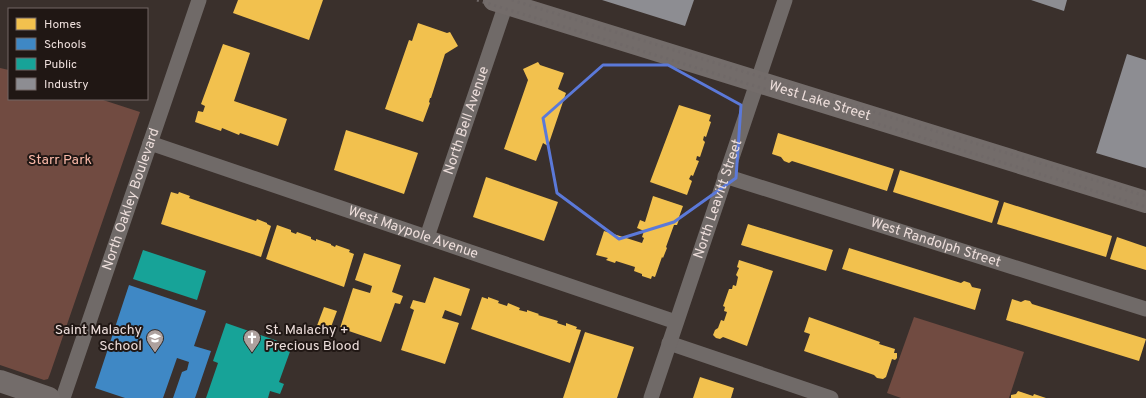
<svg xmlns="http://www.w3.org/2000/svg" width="1146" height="398" viewBox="0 0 1146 398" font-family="Overpass,sans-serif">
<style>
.green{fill:#714b41}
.homes{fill:#f2c14e}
.schools{fill:#3f88c5}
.public{fill:#17a398}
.industry{fill:#8d8d92}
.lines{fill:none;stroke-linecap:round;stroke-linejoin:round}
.street{stroke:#706a68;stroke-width:15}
.secondary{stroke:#736c6a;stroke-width:22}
.rail{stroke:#706968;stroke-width:3;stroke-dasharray:2 4;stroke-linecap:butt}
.marked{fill:none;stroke:#5b79d9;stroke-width:3;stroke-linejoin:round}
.labels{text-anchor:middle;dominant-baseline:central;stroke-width:4;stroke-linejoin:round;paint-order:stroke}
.street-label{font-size:14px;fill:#eddedb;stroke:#201714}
.park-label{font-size:14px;fill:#fab9a8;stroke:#201714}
.poi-label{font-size:14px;fill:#eddedb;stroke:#201714;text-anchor:end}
</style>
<rect width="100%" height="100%" fill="#3a302c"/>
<g class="green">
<path d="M0,68l9,2v29h91l40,13 -90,262 -2,5 -4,1 -44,-15z"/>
<path d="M914,317l110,35 -15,46h-108l-14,-5z"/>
</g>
<g class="homes">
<path d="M238,0h85l-14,40 -76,-27z"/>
<path d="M418,23l29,10 3,-1 8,14 -13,8 -14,44h-1l-1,4 1,1 -7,19 -38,-13 24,-69 3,1z"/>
<path d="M223,44l27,9 -16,48 53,18 -9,27 -38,-13 -1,2 -17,-7 -1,3 -26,-9 3,-11 5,1 2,-6 -4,-2z"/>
<path d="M538,62l2,3 24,8 -6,16 8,4 -18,53 -5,-3 -7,18 -32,-12 24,-69 -5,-11z"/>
<path d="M679,105l32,10 -2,6 2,1 -5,15 -2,-1 -1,4 2,2 -5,15 -3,-1 -1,4 3,1 -6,15 -2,-1 -2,4 3,2 -5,14 -37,-13z"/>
<path d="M346,130l72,23 -14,41 -70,-24z"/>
<path d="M778,133l116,36 -7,22 -95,-30 -3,2 -5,-2 -3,-4 -9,-3z"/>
<path d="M900,170l99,31 -7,22 -99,-31z"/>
<path d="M486,177l72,25 -14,39 -71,-24z"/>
<path d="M171,192l7,2 1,-2 11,4 -1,2 67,23 1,-2 10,4v1l4,2 -10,31 -100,-33z"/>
<path d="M653,196l30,10 -4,11h1l-3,8h-3l-8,22 1,1 -4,10 -1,-1 -7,20 -3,-1 -1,3 -9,-3v-2l-8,-3 1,-4 -19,-6 -1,2 -9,-3 2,-2 -12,-3 8,-24 38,12 2,-5 -2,-1 2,-6 -7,-3 3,-8 5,2z"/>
<path d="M1004,202l108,34 -6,21 -109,-33z"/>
<path d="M748,224l85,26 -7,21 -85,-26z"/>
<path d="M277,225l14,5v2l5,2 1,-2 14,5v2l5,2v-2l15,5v1l4,2 1,-2 14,5 -1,2 5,2 -10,33 -78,-28z"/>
<path d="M1117,237l29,10v23l-36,-11z"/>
<path d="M849,248l112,35 3,-2 6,2 2,4 9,2 -6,21 -133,-41z"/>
<path d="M364,253l37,12 -9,27 11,4 -3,8 -5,-1 -14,39 -41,-14 13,-40 17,5 2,-7 -17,-6z"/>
<path d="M739,260l34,11 -26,75 -24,-9 -3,2 -4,-1 -3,-3 2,-5 3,-2 3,-8 3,1 3,-9 -3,-1 1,-4 -2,-1 6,-17h3l1,-4 3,1 2,-9 -2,-2 3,-7 -2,-1z"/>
<path d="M434,277l36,12 -9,27 -16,-6 -3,8 17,5 -14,41 -44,-14 13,-40 -4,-2 3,-8 12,3z"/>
<path d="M482,297l6,2v-2l11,4 -1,2 9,3 1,-3 12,5 -1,2 8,2v-2l12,4 -1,1 20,6 -1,2 9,3v-3l11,4 -1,2 5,1 -11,33 -99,-34z"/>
<path d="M1012,299l9,3 4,-2 5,1 2,3 114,35 -7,22 -133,-41z"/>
<path d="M324,307l13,4 -9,24 -13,-4z"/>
<path d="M809,317l71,25 -1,2 16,5 -1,4h3v5l-2,2 -3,-1 -6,18 -3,2 -6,-1 -3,-3 -70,-24 6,-17 -6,-2z"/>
<path d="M585,332l49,15 -17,51h-54z"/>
<path d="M700,377l34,11 -3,10h-38z"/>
<path d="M1018,391l15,5 1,-2 12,4h-35v-3l5,-1z"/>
</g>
<path class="schools" d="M129,285l77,26 -12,35 17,5 -16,47h-22l9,-26 5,-2 2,-8 -12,-4 -14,40h-38l-30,-10z"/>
<g class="public">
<path d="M143,250l63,21 -9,29 -64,-21z"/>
<path d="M226,323l66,23 -13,36 5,2 -4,10 -10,-3 -2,7h-62l12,-35 -5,-2z"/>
</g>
<g class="industry">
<path d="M602,0h92l-9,26z"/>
<path d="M1031,0h36l-3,11z"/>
<path d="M1127,54l19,6v108l-50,-15z"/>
</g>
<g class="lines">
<g class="street">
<path id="s1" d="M150,143l526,179"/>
<path id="s2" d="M725,176l421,133"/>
<path id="s3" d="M427,237l79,-233"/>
<path d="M669,343l162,55"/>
<path id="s4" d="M63,398l136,-398"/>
<path id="s5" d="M651,398l134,-398"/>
</g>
<g class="secondary">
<path id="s6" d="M494,0l652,202"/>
<path d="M0,381l49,17"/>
</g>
<g class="rail">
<path d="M477,0l669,207"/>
<path d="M512,0l634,196"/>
</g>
</g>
<path class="marked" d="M603,65h65l73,40 -5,73 -62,44 -55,17 -62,-46 -14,-75z"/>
<defs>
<g id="school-pin" transform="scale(0.9)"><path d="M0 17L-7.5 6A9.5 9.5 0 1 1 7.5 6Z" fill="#aea19e" stroke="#201714"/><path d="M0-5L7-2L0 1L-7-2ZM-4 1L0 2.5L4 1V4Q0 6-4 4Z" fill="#fff"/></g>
<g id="church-pin" transform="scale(0.9)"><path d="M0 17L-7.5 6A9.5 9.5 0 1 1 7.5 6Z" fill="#aea19e" stroke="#201714"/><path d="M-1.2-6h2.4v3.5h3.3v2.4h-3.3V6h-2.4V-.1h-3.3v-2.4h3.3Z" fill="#fff"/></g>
</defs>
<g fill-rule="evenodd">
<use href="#school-pin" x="155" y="338"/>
<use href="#church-pin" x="252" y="338"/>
</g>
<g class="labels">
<g class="street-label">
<text stroke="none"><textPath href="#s6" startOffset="341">West Lake Street</textPath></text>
<text stroke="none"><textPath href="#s3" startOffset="123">North Bell Avenue</textPath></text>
<text stroke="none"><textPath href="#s4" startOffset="210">North Oakley Boulevard</textPath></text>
<text stroke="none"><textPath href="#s5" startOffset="210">North Leavitt Street</textPath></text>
<text stroke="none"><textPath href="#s1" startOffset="278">West Maypole Avenue</textPath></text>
<text stroke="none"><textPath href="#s2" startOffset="221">West Randolph Street</textPath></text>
</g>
<g class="park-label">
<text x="60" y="160">Starr Park</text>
</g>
<g class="poi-label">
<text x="142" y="330">Saint Malachy<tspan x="142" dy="16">School</tspan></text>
<text x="265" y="330" text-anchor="start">St. Malachy +<tspan x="265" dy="16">Precious Blood</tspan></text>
</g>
</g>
<rect x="8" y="8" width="140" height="92" fill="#201714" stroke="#726764"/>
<rect x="16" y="18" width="20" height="12" fill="#f2c14e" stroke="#726764"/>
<text x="44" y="28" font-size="12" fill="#eddedb">Homes</text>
<rect x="16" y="38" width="20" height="12" fill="#3f88c5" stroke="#726764"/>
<text x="44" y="48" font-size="12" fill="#eddedb">Schools</text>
<rect x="16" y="58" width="20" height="12" fill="#17a398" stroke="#726764"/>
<text x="44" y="68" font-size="12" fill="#eddedb">Public</text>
<rect x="16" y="78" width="20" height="12" fill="#8d8d92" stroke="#726764"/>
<text x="44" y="88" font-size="12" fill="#eddedb">Industry</text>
</svg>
